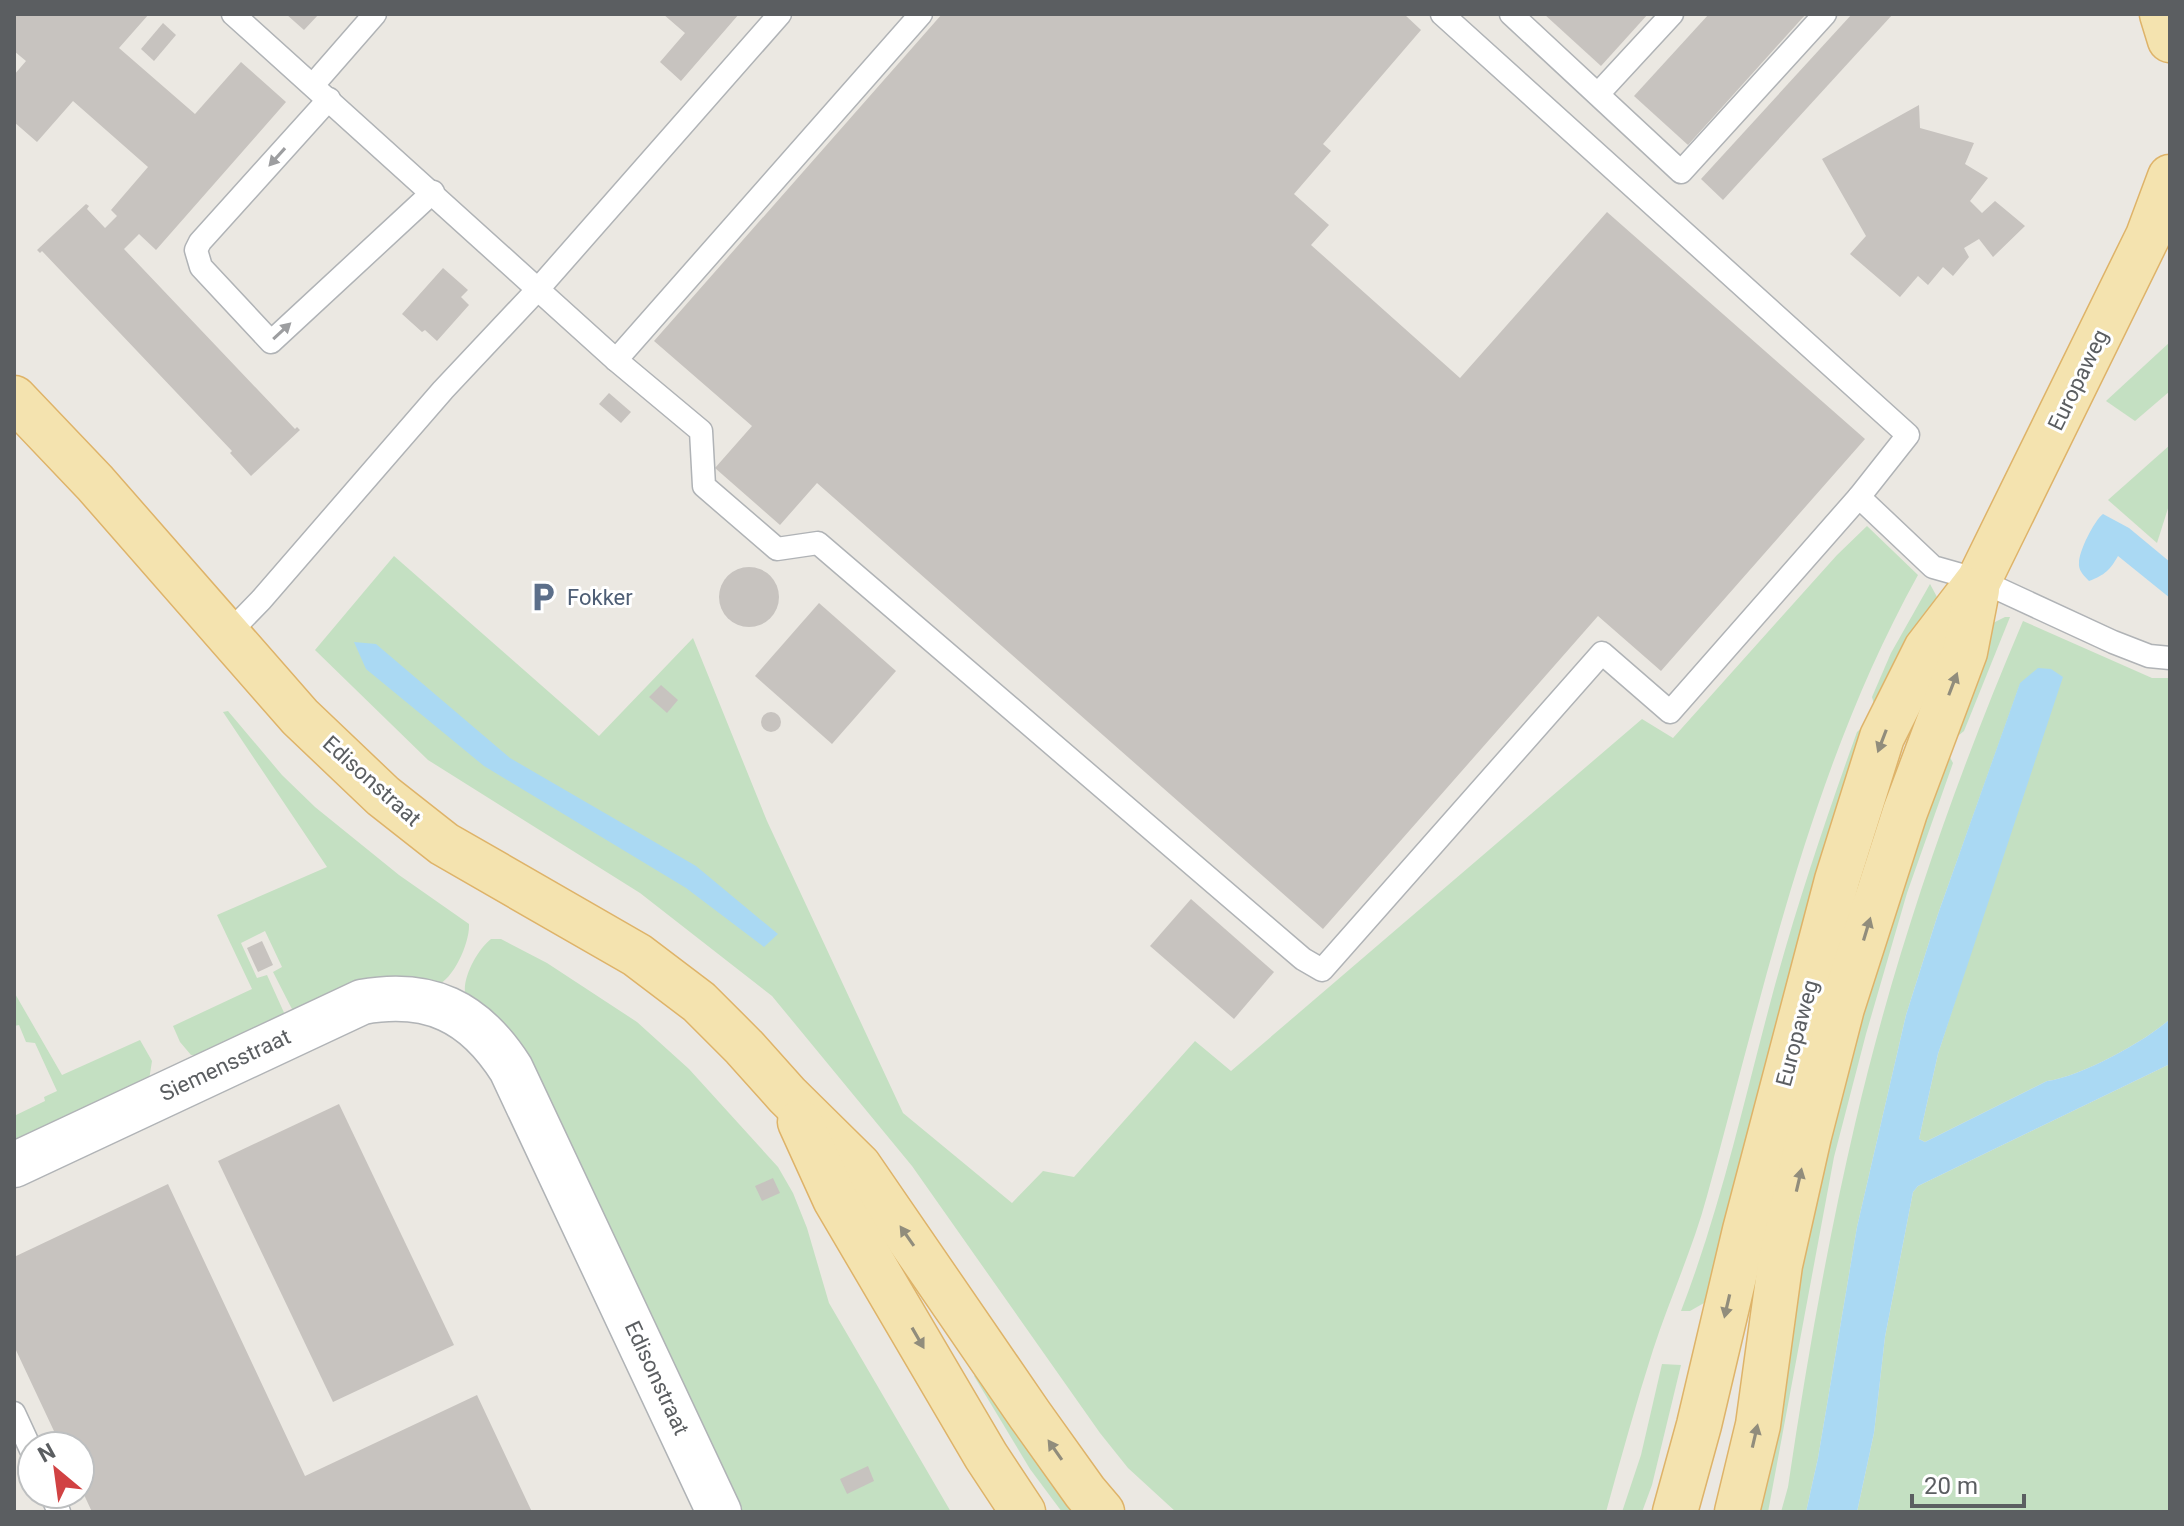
<svg xmlns="http://www.w3.org/2000/svg" width="2184" height="1526" viewBox="0 0 2184 1526" font-family="Roboto,sans-serif">
<style>
.green{fill:#c4e0c2}
.water{fill:#aad9f3}
.building{fill:#c7c3bf}
.lines{fill:none;stroke-linecap:round;stroke-linejoin:round}
.lane-casing{stroke:#b0b3b6;stroke-width:25}
.street-casing{stroke:#b0b3b6;stroke-width:47}
.primary-casing{stroke:#deb369;stroke-width:47}
.lane{stroke:#fff;stroke-width:22}
.street{stroke:#fff;stroke-width:44}
.primary{stroke:#f4e3af;stroke-width:44}
.oneway{fill:#9d9ea0}
.oneway2{fill:#918d7c}
.labels{text-anchor:middle;dominant-baseline:central;stroke-width:6;stroke-linejoin:round;paint-order:stroke}
.street-label{font-size:22px;fill:#5b5e61;stroke:#fff}
.service-label{font-size:22px;fill:#4e5e75;stroke:#fff;text-anchor:start}
</style>
<rect width="100%" height="100%" fill="#ebe8e2"/>
<g class="green">
<path d="M2170,342v49l-35,30 -29,-20z"/>
<path d="M2170,445v57l-13,41 -49,-43z"/>
<path d="M1867,526l51,49c-108,195 -152,408 -211,621 -14,52 -37,102 -54,154 -17,53 -32,108 -47,162h-430l-48,-44 -28,-35 -188,-267 -140,-170 -132,-103 -212,-133 -113,-110 79,-94 205,180 94,-98 74,183 136,292 109,90 31,-32 31,6 121,-136 36,30 411,-352 31,19 164,-183z"/>
<path d="M1930,584l7,13 -1,6 -60,109 -4,-15 19,-44z"/>
<path d="M2005,617h5l-46,114 -10,8 35,-114z"/>
<path d="M2023,621l129,57h18v341c-24,22 -90,58 -123,62l-122,61 -6,-3 19,-85 50,-156 32,-214 -82,230 -32,101 -49,212 -39,231 -12,54h-25l7,-25c18,-122 39,-243 67,-363 40,-172 99,-341 168,-503z"/>
<path d="M228,711l54,64 33,32 84,68 70,49c1,18 -15,55 -33,62l-142,27 -21,-41 9,-5 -17,-36 -24,12 16,35 10,-3 19,42 -84,38h-11l-11,-13 -7,-16 79,-37 -35,-74 110,-48 -104,-155z"/>
<path d="M1868,722l-136,501 -28,80 -14,8h-9c39,-101 62,-206 90,-311 24,-90 54,-179 86,-268z"/>
<path d="M1946,750l7,13 -46,130 -41,141 -32,123 -66,355h-21l69,-357z"/>
<path d="M491,939h10l46,24 90,59 52,47 89,98 15,26 14,35 22,75 122,209h-212l-274,-519c-2,-17 13,-44 26,-54z"/>
<path d="M14,992l48,83 78,-35 12,21 -3,19 -135,63v-27l31,-15 -1,-4 13,-6 -22,-48 -9,-1 -7,-17 -5,1z"/>
<path d="M2170,1064v448h-313l17,-79 11,-96 28,-145 5,-6z"/>
<path d="M1662,1364l19,1 -29,120 -10,27h-20l19,-57z"/>
<path d="M984,1369l103,143h-25l-32,-43 -56,-93z"/>
</g>
<g class="water">
<path d="M2103,514l26,14 41,34v36l-52,-42c-8,14 -13,19 -29,25 -5,-5 -11,-11 -10,-18 0,-12 15,-42 24,-49z"/>
<path d="M354,642l22,2 134,114 186,108 82,68 -14,13 -78,-59 -202,-122 -118,-97z"/>
<path d="M2038,668l13,1 12,8 -125,377 -19,85 6,3 122,-61c33,-4 99,-40 123,-62v45l-252,122 -5,6 -28,145 -11,96 -17,79h-51l12,-54 39,-231 49,-212 32,-101 82,-231z"/>
</g>
<g class="building">
<path d="M14,14h135l-30,34 76,66 46,-52 45,40 -130,148 -17,-16 -15,15 171,180 2,-2 3,3 -49,46 -21,-23 2,-2 -190,-200 -2,2 -3,-3 49,-46 3,2 -2,3 18,19 12,-12 -6,-6 37,-43 -75,-66 -36,41 -23,-20v-47l12,-14 -12,-10z"/>
<path d="M286,14h33l-15,16z"/>
<path d="M663,14h76l-58,67 -21,-19 25,-29z"/>
<path d="M942,14h462l17,16 -98,114 8,7 -37,43 35,31 -18,20 149,133 147,-166 258,227 -204,232 -63,-55 -275,313 -506,-446 -37,42 -65,-57 37,-42 -98,-85z"/>
<path d="M1544,14h104l-47,52z"/>
<path d="M1709,14h97l-118,131 -54,-49z"/>
<path d="M1852,14h41l-170,186 -22,-21z"/>
<path d="M163,23l13,12 -22,26 -13,-12z"/>
<path d="M1919,105l1,23 54,15 -9,21 23,14 -18,23 12,12 13,-12 30,25 -32,31 -14,-18 -15,9 5,9 -16,19 -10,-9 -15,18 -10,-9 -18,21 -50,-43 16,-18 -44,-77z"/>
<path d="M443,268l25,22 -7,7 8,8 -32,36 -12,-11 -3,2 -20,-18z"/>
<path d="M609,393l22,19 -10,11 -22,-19z"/>
<circle cx="749" cy="597" r="30"/>
<path d="M819,603l77,68 -64,73 -77,-68z"/>
<path d="M661,685l17,15 -11,13 -18,-16z"/>
<circle cx="771" cy="722" r="10"/>
<path d="M1191,899l83,73 -40,47 -84,-73z"/>
<path d="M262,941l11,24 -15,7 -11,-24z"/>
<path d="M339,1104l115,241 -121,57 -115,-241z"/>
<path d="M773,1178l7,15 -18,8 -7,-15z"/>
<path d="M168,1184l137,292 172,-81 55,117h-440l-12,-26v-40h-19l-47,-100v-89z"/>
<path d="M868,1466l6,15 -27,13 -7,-15z"/>
</g>
<g class="lines">
<g class="lane-casing">
<g id="lane">
<path d="M233,14l383,346 85,71 3,55 73,63 41,-6 485,416 19,11 280,-317 68,59 189,-215 74,70 46,13 134,62 36,14 21,2"/>
<path d="M1442,14l466,421 -49,62"/>
<path d="M1511,14l170,158 144,-158"/>
<path d="M313,85l62,-71"/>
<path d="M1598,94l74,-80"/>
<path d="M329,99l-129,143 -4,8 5,17 70,75 162,-150"/>
<path d="M616,360l305,-346"/>
<path d="M227,635l34,-35 182,-210 96,-102 241,-274"/>
<path d="M14,1413l18,39"/>
<path d="M51,1494l8,18"/>
</g>
</g>
<g class="street-casing">
<path id="street" d="M14,1165l348,-163c67,-12 112,9 149,67l208,443"/>
</g>
<g class="primary-casing">
<g id="primary">
<path d="M2162,14l8,26"/>
<path d="M14,398l81,85 205,234 83,79 61,48 193,111 62,47 45,45 43,48 72,71 171,249 55,77 17,20"/>
<path d="M800,1122l35,77 151,257 37,56"/>
<path d="M1675,1512l24,-87 46,-195 92,-350 45,-143 44,-88 53,-69 169,-344 22,-59"/>
<path d="M1737,1512l21,-87 22,-160 29,-129 33,-128 63,-196 60,-160 12,-62"/>
</g>
</g>
<use href="#lane" class="lane"/>
<use href="#street" class="street"/>
<use href="#primary" class="primary"/>
</g>
<defs><path id="oneway-solid" d="M-6-.8H1V-3.2L6.5 0L1 3.2V.8H-6Z" transform="scale(2)"/></defs>
<g class="oneway">
<use href="#oneway-solid" transform="translate(277 157) rotate(132)"/>
<use href="#oneway-solid" transform="translate(282 331) rotate(-43)"/>
</g>
<g class="oneway2">
<use href="#oneway-solid" transform="translate(1953 684) rotate(-69)"/>
<use href="#oneway-solid" transform="translate(1882 741) rotate(111)"/>
<use href="#oneway-solid" transform="translate(1867 929) rotate(-73)"/>
<use href="#oneway-solid" transform="translate(1799 1180) rotate(-77)"/>
<use href="#oneway-solid" transform="translate(907 1236) rotate(-125)"/>
<use href="#oneway-solid" transform="translate(1727 1306) rotate(103)"/>
<use href="#oneway-solid" transform="translate(918 1338) rotate(60)"/>
<use href="#oneway-solid" transform="translate(1755 1436) rotate(-77)"/>
<use href="#oneway-solid" transform="translate(1055 1450) rotate(-125)"/>
</g>
<defs>
<g id="parking-bare" transform="scale(2.4)"><path d="M-3.5-5.5H1a3.5 3.5 0 0 1 0 7H-1V5.5H-3.5ZM-1-3.4V-.6H.8a1.4 1.4 0 0 0 0-2.8Z" fill="#5c6f8a" stroke="#fff" stroke-width="2.5" paint-order="stroke"/></g>
</defs>
<g fill-rule="evenodd">
<use href="#parking-bare" x="543" y="597"/>
</g>
<g class="labels">
<g class="street-label">
<text transform="translate(2078 380) rotate(-64)">Europaweg</text>
<text transform="translate(372 781) rotate(42)">Edisonstraat</text>
<text transform="translate(1797 1033) rotate(-75)">Europaweg</text>
<text transform="translate(225 1065) rotate(-25)">Siemensstraat</text>
<text transform="translate(657 1378) rotate(65)">Edisonstraat</text>
</g>
<g class="service-label">
<text x="567" y="597">Fokker</text>
</g>
</g>
<rect width="2184" height="1526" fill="none" stroke="#5b5e61" stroke-width="32"/>
<g transform="translate(56 1470) rotate(331)"><circle r="38" fill="#ffffff" stroke="#bdbfc0" stroke-width="2"/>
<path d="M0-6L14 30L0 20L-14 30Z" fill="#d14243"/>
<text y="-12" font-size="22" font-weight="bold" text-anchor="middle" fill="#5b5e61">N</text>
</g>
<path d="M1912 1494v12h112v-12" fill="none" stroke="#5b5e61" stroke-width="4"/>
<text x="1924" y="1494" font-size="24" fill="#5b5e61" stroke="#ffffff" stroke-width="6" paint-order="stroke">20 m</text>
</svg>
